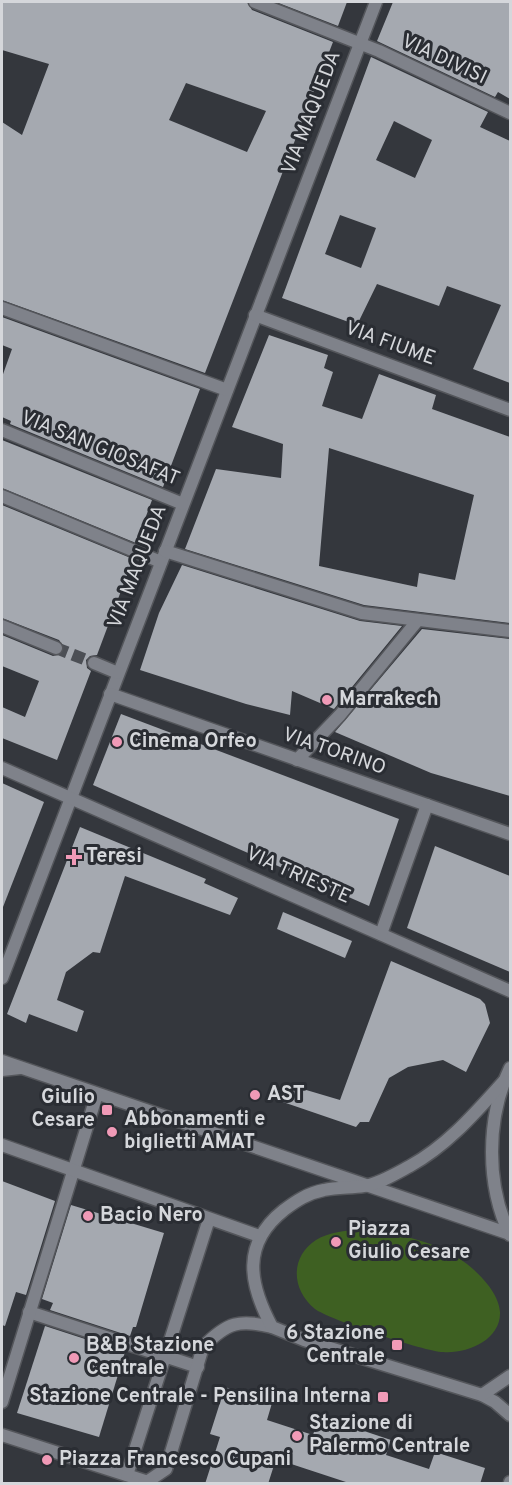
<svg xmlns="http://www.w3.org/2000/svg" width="512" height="1485" viewBox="0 0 512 1485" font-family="Overpass,sans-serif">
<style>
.green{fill:#3e6022}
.building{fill:#a5a9b0;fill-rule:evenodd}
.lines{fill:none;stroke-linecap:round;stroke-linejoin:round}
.minor-tunnel{stroke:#4c4f55;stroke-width:12;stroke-dasharray:12 6;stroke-linecap:butt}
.pedestrian-casing{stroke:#54565b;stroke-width:15}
.minor-casing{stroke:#54565b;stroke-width:15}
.tertiary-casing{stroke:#54565b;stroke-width:15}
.pedestrian{stroke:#7f828a;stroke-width:12}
.minor{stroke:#7f828a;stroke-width:12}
.tertiary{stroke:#7f828a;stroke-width:12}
.poi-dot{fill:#f09ab7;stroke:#2a2d33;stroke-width:2}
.labels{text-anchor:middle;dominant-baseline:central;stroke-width:6;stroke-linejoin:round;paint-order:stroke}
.street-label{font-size:20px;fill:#d5d7db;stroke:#2a2d33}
.poi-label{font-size:20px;font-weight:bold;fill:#d5d7db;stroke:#2a2d33;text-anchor:start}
</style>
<rect width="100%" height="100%" fill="#34373d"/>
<path class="green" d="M360,1229c38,4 76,12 107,35 14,11 32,30 33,48 1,28 -33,42 -57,40 -17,0 -115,-33 -128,-43 -24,-20 -25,-52 1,-69 13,-8 29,-9 44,-11z"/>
<g class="building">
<path d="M2,2h245l5,8 81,32 -128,331 -203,-73v-178l20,13 27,-71 -47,-14zM186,83l80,28 -19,41 -78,-32z"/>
<path d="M276,2h71l-9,24z"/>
<path d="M393,2h117v97l-12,-7 -3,5 -118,-56z"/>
<path d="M371,57l117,55 -8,15 30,14v242l-37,-14 28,-64 -54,-19 -8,20 -62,-22 -20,41 -75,-27zM394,121l38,19 -17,38 -39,-18zM340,215l36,13 -15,40 -36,-14z"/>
<path d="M2,317l198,72 -37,98 -153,-63 1,-3 -9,-4v-40l10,-28 -10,-4z"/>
<path d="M269,335l59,20 -4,13 9,4 -11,34 40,13 17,-45 57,21 -4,14 78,28v186l-146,-18 -179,-56 31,-80 65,9 2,-34 -51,-17zM329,448l145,47 -19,85 -36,-7 -2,14 -98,-21z"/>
<path d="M2,440l150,60 -16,43 -134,-55z"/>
<path d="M2,505l131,54 -36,96 -7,1 -4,4 1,8 4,3 -34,89 -55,-22v-31l23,10 14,-36 -37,-15v-31l51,21 8,-2 3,-7 -5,-7 -57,-22z"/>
<path d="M182,565l178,56 42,5 -68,83 -42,-18 -2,24 -44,-11 -106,-34 19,-57z"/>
<path d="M422,629l88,10v157l-79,-23 -96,-41z"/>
<path d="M121,714l278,105 -30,87 -276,-121z"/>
<path d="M2,783l42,19 -41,105 -1,-1z"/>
<path d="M80,827l126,52 -2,4 34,15 -8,17 -105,-39 -25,77 -7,-1 -27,20 -9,28 27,11 -7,21 -48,-18 -3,9 -19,-9z"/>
<path d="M435,846l75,30v96l-103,-44z"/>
<path d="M283,912l69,29 -7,17 -68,-29z"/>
<path d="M391,961l89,38 5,5 5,19 -24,49 -23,-12 -35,7 -19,11 -20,44h-9l-4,5 -76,-26 6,-17 54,16z"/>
<path d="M2,1181l53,20 -29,94 -10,-3 -11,34 -3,-1z"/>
<path d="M71,1205l93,28 -28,94h-3l-3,9 -80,-26 3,-7 -11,-4z"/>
<path d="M45,1326l80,26 -26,85 -82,-24z"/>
<path d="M225,1387l47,16 -5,17 46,15 6,-19 72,24 -5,15 43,14 6,-17 50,16 -5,16h-128l-76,-25 -8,25h-63l15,-47 -10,-3z"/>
</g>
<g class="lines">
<path class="minor-tunnel" d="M56,648l38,15"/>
<g class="pedestrian-casing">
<path id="pedestrian" d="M2,978l374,-976"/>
</g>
<g class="minor-casing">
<g id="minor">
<path d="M255,2l124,49 131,62"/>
<path d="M2,308l225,82"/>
<path d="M255,315l255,95"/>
<path d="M2,430l181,74"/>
<path d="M2,496l159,66"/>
<path d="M165,551l197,62 148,18"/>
<path d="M2,626l54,22"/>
<path d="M94,663l24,10"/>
<path d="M110,694l400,140"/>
<path d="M297,760l43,-45 78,-95"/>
<path d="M2,768l508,223"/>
<path d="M381,934l46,-129"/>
<path d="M2,1070l18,-2"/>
<path d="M29,1312l169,55"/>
<path d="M2,1402l95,-308"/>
<path d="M2,1435l143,46"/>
<path d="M127,1475l82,-256"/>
<path d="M144,1484l22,-15 37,-122c24,-25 37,-28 69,-20"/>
</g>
</g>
<g class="tertiary-casing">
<g id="tertiary">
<path d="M2,1061l508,173"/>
<path d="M510,1068c-24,51 -24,117 0,167"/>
<path d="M504,1081c-28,31 -56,64 -94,85 -13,7 -31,18 -46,20 -13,2 -27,1 -40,4 -16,3 -28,11 -40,20 -43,34 -35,74 -12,117l32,13 178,55 13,7 15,13"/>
<path d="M2,1145l257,91"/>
<path d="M482,1395l28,-19"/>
<path d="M510,1484v-2"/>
</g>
</g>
<use href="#pedestrian" class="pedestrian"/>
<use href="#minor" class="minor"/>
<use href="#tertiary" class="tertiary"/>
</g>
<g class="poi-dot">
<circle cx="327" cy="700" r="6"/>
<circle cx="117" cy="742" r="6"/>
<path d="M71 848h6v6h6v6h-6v6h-6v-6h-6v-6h6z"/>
<circle cx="255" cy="1095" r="6"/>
<rect x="101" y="1104" width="12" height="12" rx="3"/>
<circle cx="112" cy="1132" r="6"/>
<circle cx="88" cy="1216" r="6"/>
<circle cx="336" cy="1242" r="6"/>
<rect x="391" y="1339" width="12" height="12" rx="3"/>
<circle cx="74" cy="1358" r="6"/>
<rect x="377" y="1391" width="12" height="12" rx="3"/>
<circle cx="297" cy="1436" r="6"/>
<circle cx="47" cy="1460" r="6"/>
</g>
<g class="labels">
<g class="street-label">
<text transform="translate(444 60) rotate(25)">VIA DIVISI</text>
<text transform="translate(312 113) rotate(-69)">VIA MAQUEDA</text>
<text transform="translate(390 344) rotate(20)">VIA FIUME</text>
<text transform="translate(100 449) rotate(22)">VIA SAN GIOSAFAT</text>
<text transform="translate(138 567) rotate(-69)">VIA MAQUEDA</text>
<text transform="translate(334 752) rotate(19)">VIA TORINO</text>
<text transform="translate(298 876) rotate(24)">VIA TRIESTE</text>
</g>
<g class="poi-label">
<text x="339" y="700">Marrakech</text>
<text x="129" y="742">Cinema Orfeo</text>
<text x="86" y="857">Teresi</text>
<text x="267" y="1095">AST</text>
<text x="95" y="1098" text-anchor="end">Giulio<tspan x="95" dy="23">Cesare</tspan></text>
<text x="124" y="1120">Abbonamenti e<tspan x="124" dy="23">biglietti AMAT</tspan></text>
<text x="100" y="1216">Bacio Nero</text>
<text x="348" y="1230">Piazza<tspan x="348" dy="23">Giulio Cesare</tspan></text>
<text x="385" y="1334" text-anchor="end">6 Stazione<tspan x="385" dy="23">Centrale</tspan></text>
<text x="86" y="1346">B&amp;B Stazione<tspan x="86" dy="23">Centrale</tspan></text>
<text x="371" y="1397" text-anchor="end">Stazione Centrale - Pensilina Interna</text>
<text x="309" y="1424">Stazione di<tspan x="309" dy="23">Palermo Centrale</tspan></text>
<text x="59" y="1460">Piazza Francesco Cupani</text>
</g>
</g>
<rect width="512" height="1485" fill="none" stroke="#d5d7db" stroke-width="6"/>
</svg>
